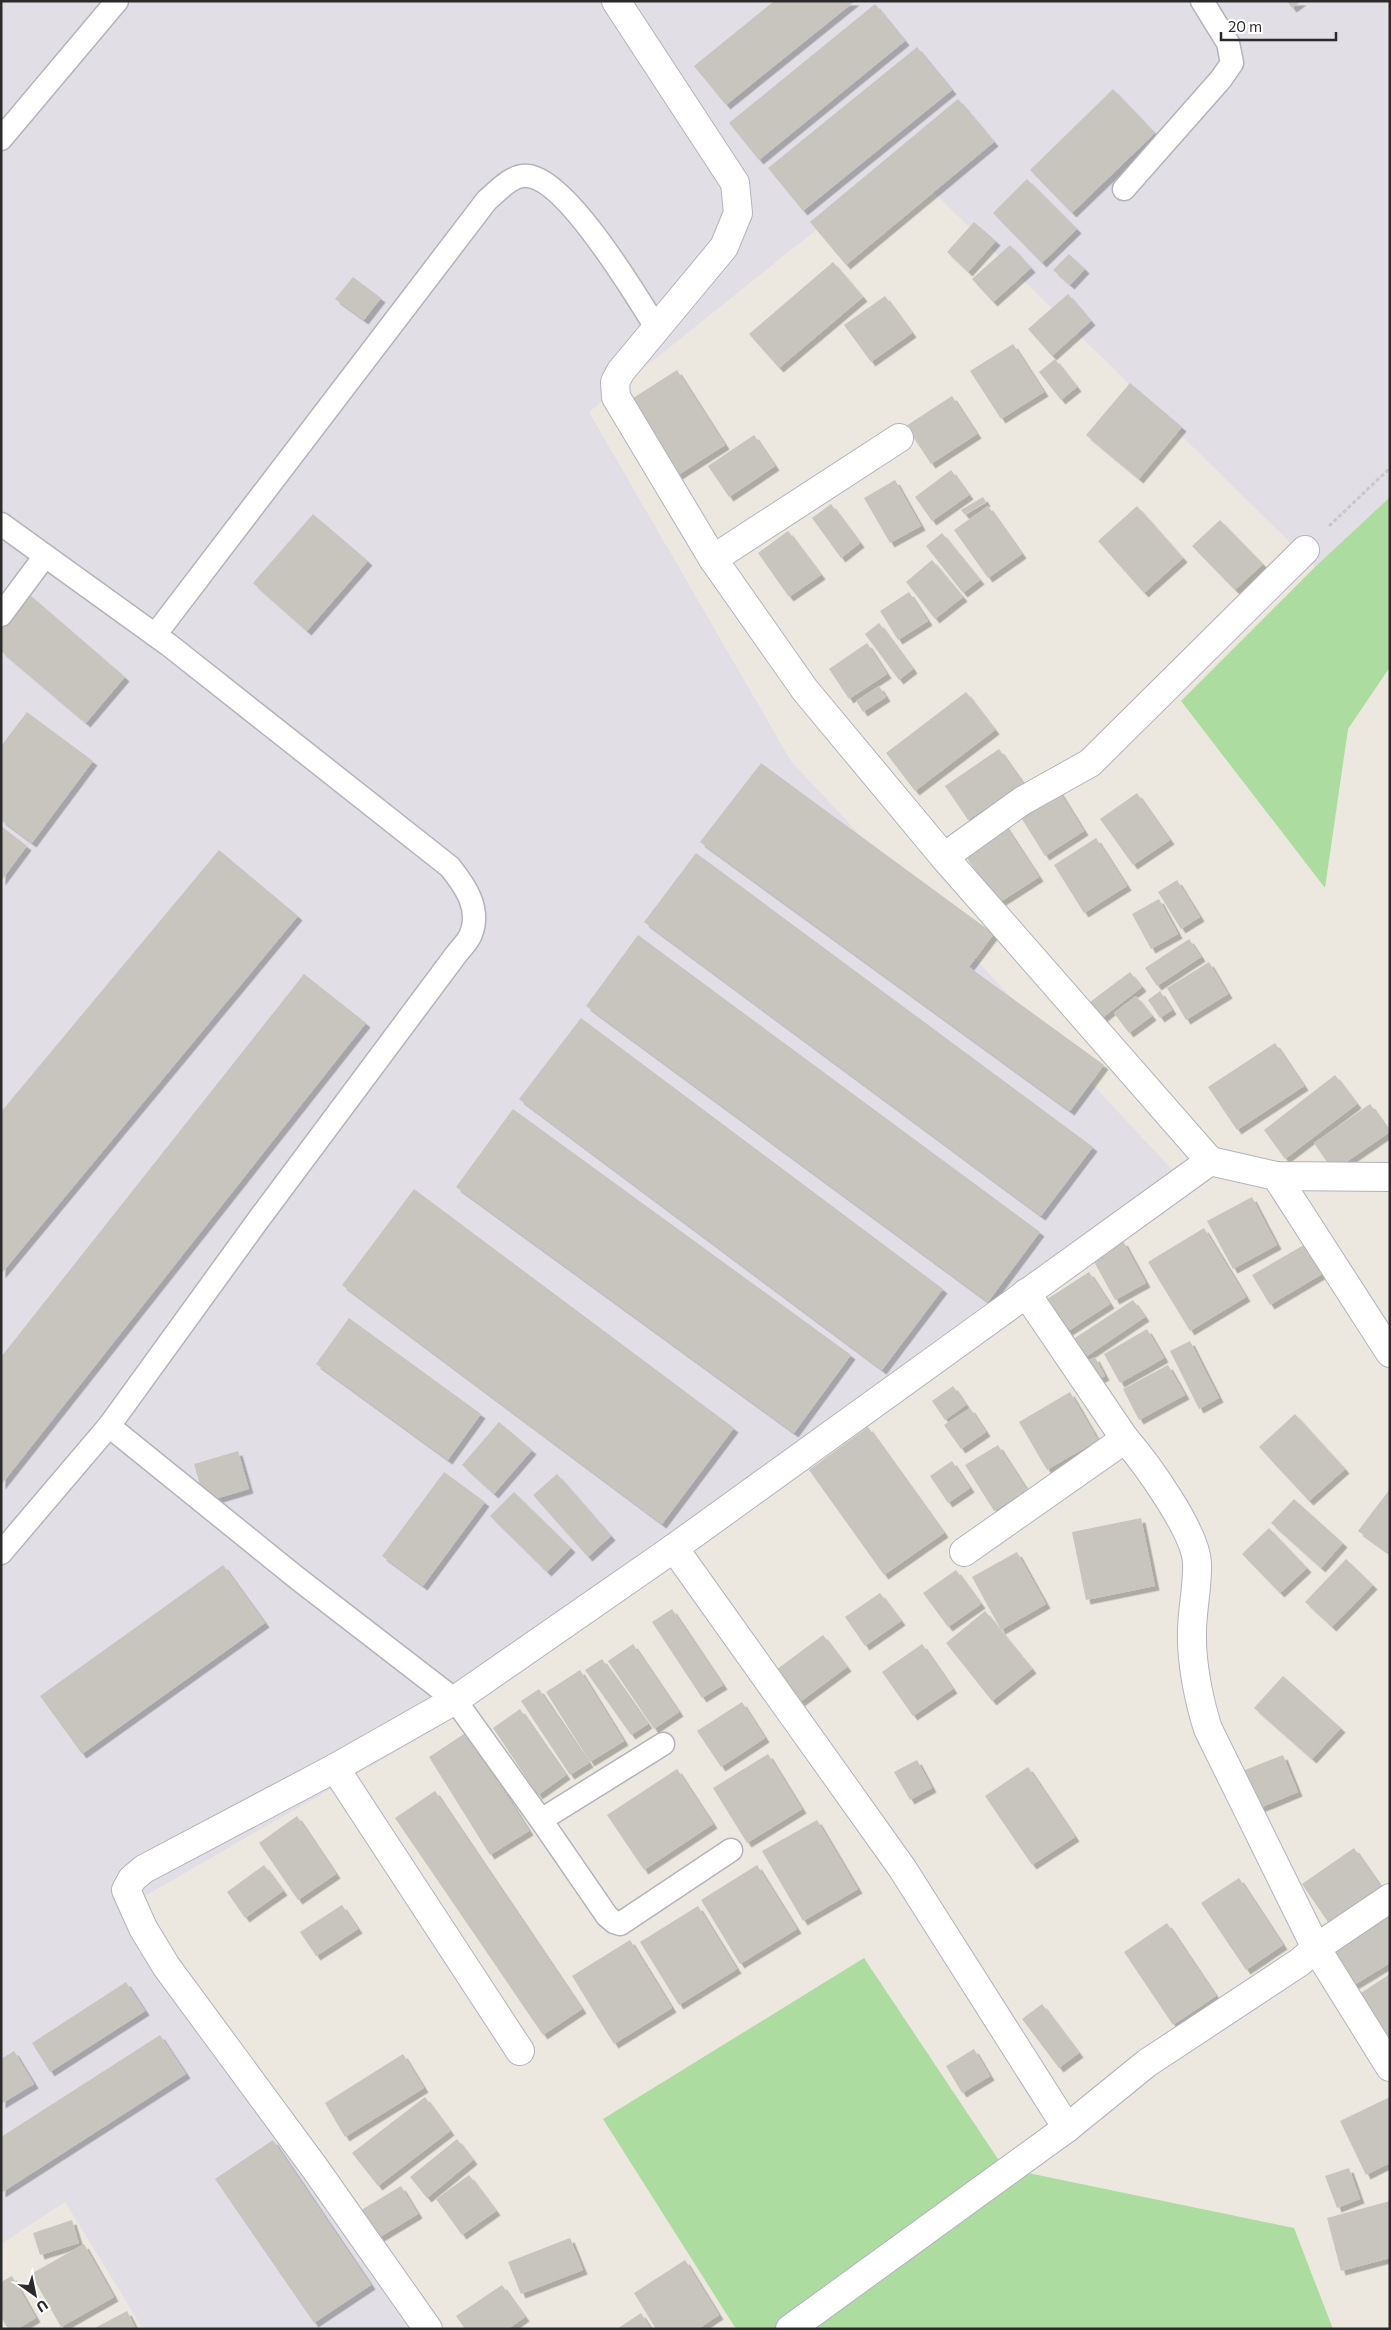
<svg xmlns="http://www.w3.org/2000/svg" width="1391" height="2330" viewBox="0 0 1391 2330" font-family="Commissioner,sans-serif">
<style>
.industrial{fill:#e1dfe5}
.green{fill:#addca1}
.building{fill:#c7c5be;filter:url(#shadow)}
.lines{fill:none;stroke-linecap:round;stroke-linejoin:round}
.service-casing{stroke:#b2b3bd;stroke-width:25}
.minor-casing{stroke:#b2b3bd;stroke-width:30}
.path{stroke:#c8c8c8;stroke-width:3;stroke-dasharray:4 2.5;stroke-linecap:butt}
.service{stroke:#fff;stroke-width:22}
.minor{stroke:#fff;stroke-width:28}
</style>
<defs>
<filter id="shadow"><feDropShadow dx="4.5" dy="4.5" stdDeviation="0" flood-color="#0004"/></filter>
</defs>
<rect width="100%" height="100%" fill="#ece8df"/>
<path class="industrial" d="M1,1h1389v496l-75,70 -413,-406 -313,251 202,349 402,431 -758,537 -311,179 287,421h-268l-78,-127 -64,42z"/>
<g class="green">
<path d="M1390,497v170l-42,62 -23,159 -144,-187 134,-134z"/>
<path d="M864,1958l140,210 290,60 39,101h-597l-133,-210z"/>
</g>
<g class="building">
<path d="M774,1h81l-129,104 -32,-39z"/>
<path d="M1287,1h15l-10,7z"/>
<path d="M875,4l30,37 -146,119 -30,-37z"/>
<path d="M917,47l35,43 -149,121 -35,-43z"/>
<path d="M1113,89l42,44 -83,80 -42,-43z"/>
<path d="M958,99l36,43 -148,123 -36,-43z"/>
<path d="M1027,179l50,50 -35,34 -49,-50z"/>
<path d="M974,222l22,19 -28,31 -21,-20z"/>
<path d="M1010,245l21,23 -38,34 -21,-23z"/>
<path d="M1069,254l16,15 -15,16 -17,-15z"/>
<path d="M833,262l30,35 -84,71 -30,-34z"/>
<path d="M353,277l28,21 -17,22 -29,-21z"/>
<path d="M1068,294l23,27 -39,35 -24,-27z"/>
<path d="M885,296l27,37 -41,29 -27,-37z"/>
<path d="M1013,344l31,48 -43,27 -31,-48z"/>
<path d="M1055,359l22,28 -16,13 -22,-28z"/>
<path d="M677,370l48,75 -47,30 -48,-75z"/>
<path d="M1130,383l52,44 -43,52 -53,-44z"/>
<path d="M952,396l25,38 -46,30 -25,-38z"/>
<path d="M754,435l21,31 -46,31 -21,-31z"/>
<path d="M951,470l18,25 -37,26 -17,-24z"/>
<path d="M895,480l26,46 -31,17 -26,-45z"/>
<path d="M983,497l3,5 -21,13 -4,-5z"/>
<path d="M831,504l29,39 -19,15 -29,-40z"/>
<path d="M988,506l34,48 -34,24 -34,-48z"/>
<path d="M1137,506l46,52 -39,35 -46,-52z"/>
<path d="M313,514l55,47 -61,70 -54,-48z"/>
<path d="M1220,520l43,44 -28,26 -43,-44z"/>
<path d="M788,531l33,44 -32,22 -31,-44z"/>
<path d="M942,533l38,47 -17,13 -37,-47z"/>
<path d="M932,560l31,37 -28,22 -29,-37z"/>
<path d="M909,592l19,29 -30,19 -18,-29z"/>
<path d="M30,595l95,82 -39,46 -85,-72v-22z"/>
<path d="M879,623l34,46 -14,11 -34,-46z"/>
<path d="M867,643l20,31 -38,25 -20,-30z"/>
<path d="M879,686l7,11 -23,15 -7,-11z"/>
<path d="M966,692l29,38 -80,61 -29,-38z"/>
<path d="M27,712l66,49 -61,82 -31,-23v-74z"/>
<path d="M999,749l24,34 -55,37 -23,-34z"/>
<path d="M761,763l233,171 -25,33 135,98 -34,46 -370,-269z"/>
<path d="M1056,786l28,45 -39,25 -28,-45z"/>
<path d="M1137,793l33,47 -37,25 -33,-46z"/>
<path d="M1001,819l38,58 -42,27 -38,-58z"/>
<path d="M1,826l26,20 -26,35z"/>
<path d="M1096,838l31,48 -43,27 -30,-48z"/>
<path d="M219,850l79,66 -297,358v-162z"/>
<path d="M696,853l397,294 -52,69 -397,-294z"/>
<path d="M1177,880l23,37 -19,12 -23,-37z"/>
<path d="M1159,899l19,35 -27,15 -19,-35z"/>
<path d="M638,935l402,297 -52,70 -402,-296z"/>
<path d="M1189,939l12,18 -44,29 -12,-18z"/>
<path d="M1209,962l19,32 -42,26 -19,-32z"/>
<path d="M1130,972l12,15 -40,31 -12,-16z"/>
<path d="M304,974l62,49 -365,462v-128z"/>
<path d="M1160,991l12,19 -12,8 -12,-18z"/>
<path d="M1136,996l16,20 -23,17 -15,-20z"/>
<path d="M581,1018l362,271 -61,81 -363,-271z"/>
<path d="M1275,1043l29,43 -67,44 -29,-43z"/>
<path d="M1335,1075l22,29 -72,55 -21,-29z"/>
<path d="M1370,1104l20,28 -57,39 -19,-28z"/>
<path d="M513,1109l338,246 -57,78 -338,-246z"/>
<path d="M414,1189l320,239 -72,96 -320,-239z"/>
<path d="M1252,1197l25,48 -44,24 -26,-48z"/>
<path d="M1204,1228l42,69 -56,34 -42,-69z"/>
<path d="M1123,1241l23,42 -31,17 -23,-42z"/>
<path d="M1309,1242l18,29 -57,34 -18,-30z"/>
<path d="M1089,1272l21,32 -48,31 -21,-32z"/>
<path d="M1133,1300l12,17 -61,41 -12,-18z"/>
<path d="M349,1318l132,96 -33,46 -132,-96z"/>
<path d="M1147,1329l17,29 -44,25 -16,-29z"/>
<path d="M1190,1341l29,57 -20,11 -29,-58z"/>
<path d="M1095,1357l10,19 -13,7 -11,-19z"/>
<path d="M1168,1365l17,30 -46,25 -16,-31z"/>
<path d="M953,1386l13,19 -21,15 -13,-19z"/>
<path d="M1070,1392l28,48 -51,30 -28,-48z"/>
<path d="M970,1408l16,24 -25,17 -17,-24z"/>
<path d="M1295,1414l50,55 -36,32 -50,-54z"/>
<path d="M499,1422l33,28 -38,44 -32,-29z"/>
<path d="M868,1427l76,106 -60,42 -75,-105z"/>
<path d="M998,1445l29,45 -33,21 -29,-46z"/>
<path d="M238,1451l11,38 -44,13 -11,-38z"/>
<path d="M952,1461l18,27 -22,15 -18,-27z"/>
<path d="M444,1472l41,30 -62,84 -41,-30z"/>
<path d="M557,1474l54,62 -23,21 -55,-62z"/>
<path d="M1390,1489v65l-32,-23z"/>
<path d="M514,1492l57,56 -24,24 -57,-56z"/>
<path d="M1294,1499l49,44 -22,25 -50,-45z"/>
<path d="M1141,1518l14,68 -69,14 -14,-68z"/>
<path d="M1269,1528l38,40 -27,25 -38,-39z"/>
<path d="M1017,1552l29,52 -45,26 -29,-53z"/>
<path d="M1346,1559l27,26 -41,42 -27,-25z"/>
<path d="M223,1565l42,58 -183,131 -42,-58z"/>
<path d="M956,1570l25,34 -33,23 -25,-34z"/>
<path d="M880,1593l21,28 -36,25 -20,-29z"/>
<path d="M672,1609l51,76 -21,13 -50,-76z"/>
<path d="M985,1611l47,58 -40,32 -46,-58z"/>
<path d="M823,1635l24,32 -47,35 -24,-32z"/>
<path d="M633,1644l46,68 -25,17 -46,-68z"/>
<path d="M922,1644l31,45 -40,27 -31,-44z"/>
<path d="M602,1659l46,65 -17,11 -46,-65z"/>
<path d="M580,1670l44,71 -34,21 -44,-70z"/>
<path d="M1283,1676l58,52 -29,31 -58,-51z"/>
<path d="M539,1689l50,74 -19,12 -49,-74z"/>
<path d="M742,1702l23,36 -44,29 -24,-36z"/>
<path d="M520,1709l46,66 -28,20 -45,-67z"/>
<path d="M467,1732l62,99 -39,24 -61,-98z"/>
<path d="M768,1754l34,55 -55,34 -34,-55z"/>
<path d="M1283,1755l15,37 -48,20 -15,-38z"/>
<path d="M917,1760l15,28 -22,12 -16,-28z"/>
<path d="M1028,1767l47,70 -43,28 -47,-69z"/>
<path d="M677,1769l36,55 -69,46 -37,-55z"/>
<path d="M435,1791l147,218 -39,26 -148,-217z"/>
<path d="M297,1816l39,58 -38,26 -39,-57z"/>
<path d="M817,1820l41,69 -55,32 -41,-70z"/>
<path d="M1354,1848l30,43 -52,37 -30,-44z"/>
<path d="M264,1865l19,26 -38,27 -18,-26z"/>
<path d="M757,1865l40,64 -57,35 -39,-64z"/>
<path d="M1239,1878l44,67 -37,25 -45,-67z"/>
<path d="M342,1905l16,24 -42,27 -16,-24z"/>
<path d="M698,1906l39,63 -58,36 -39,-63z"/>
<path d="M1390,1910v53l-36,22 -24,-37z"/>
<path d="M1167,1923l49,73 -43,29 -49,-73z"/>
<path d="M630,1940l42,68 -58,36 -42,-68z"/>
<path d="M1390,1974v65l-7,5 -30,-46z"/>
<path d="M126,1982l19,29 -95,61 -18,-29z"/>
<path d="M1042,2004l37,49 -20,15 -37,-49z"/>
<path d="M160,2035l26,39 -185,119v-56z"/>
<path d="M974,2049l16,27 -28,17 -16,-27z"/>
<path d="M14,2051l20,33 -33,20v-45z"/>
<path d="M403,2054l21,34 -79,49 -20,-34z"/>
<path d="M425,2097l25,34 -72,55 -26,-33z"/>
<path d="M1390,2097v66l-24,12 -26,-54z"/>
<path d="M457,2139l16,21 -46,38 -17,-21z"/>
<path d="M273,2140l98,145 -57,38 -99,-144z"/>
<path d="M1349,2168l11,31 -23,9 -12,-32z"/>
<path d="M469,2175l27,36 -34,24 -26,-36z"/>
<path d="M401,2186l17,28 -43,26 -17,-28z"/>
<path d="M1390,2201v57l-49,13 -14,-53z"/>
<path d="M72,2220l7,23 -39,12 -7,-22z"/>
<path d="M570,2238l13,32 -62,24 -13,-32z"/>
<path d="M84,2244l30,53 -53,30 -30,-53z"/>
<path d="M685,2260l34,55 -21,14h-42l-22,-36z"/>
<path d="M12,2276l24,42 -19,11h-9l-7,-12v-35z"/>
<path d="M502,2285l23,32 -17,12h-43l-9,-13z"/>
<path d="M127,2311l9,18h-43z"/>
<path d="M641,2313l10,16h-34z"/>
</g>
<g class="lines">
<g class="service-casing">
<g id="service">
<path d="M1,139l116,-138"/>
<path d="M1124,189l97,-110 11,-16 -4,-20 -26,-42"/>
<path d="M1,524l168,121 281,222c15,19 31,41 21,67 -3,8 -11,15 -16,22l-199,267 -147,203 -108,127"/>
<path d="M1,615l44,-59"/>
<path d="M155,635l332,-435c11,-9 25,-26 41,-24 39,4 108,119 129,153"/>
<path d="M109,1426l188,152 158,122 86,120 66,96 7,6 6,2 111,-74"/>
<path d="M541,1820l122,-76"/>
</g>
</g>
<g class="minor-casing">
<g id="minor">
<path d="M616,1l119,182 3,30 -14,34 -103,124 -6,11 1,15 97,162 92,131 139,167 266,304"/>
<path d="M713,559l186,-121"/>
<path d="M944,857l78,-56 68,-38 215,-213"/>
<path d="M1276,1176l114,177"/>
<path d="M1026,1293l99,146"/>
<path d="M674,1548l228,320 165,260"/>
<path d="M964,1552l161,-113c21,24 71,93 72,124 1,23 -5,46 -5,69 -1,30 7,69 16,97l108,219 74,119"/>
<path d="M335,1768l185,283"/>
<path d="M428,2329l-114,-162 -148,-201 -23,-38 -17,-38 6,-11 12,-10 191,-101 120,-68 219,-152 536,-387 66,15 114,1"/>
<path d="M790,2329l277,-201 80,-65 153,-101 16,-14 74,-50"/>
</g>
</g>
<path class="path" d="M1329,526l61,-58"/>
<use href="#service" class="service"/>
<use href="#minor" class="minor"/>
</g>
<rect width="1391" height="2330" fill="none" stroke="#2b2b2b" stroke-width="5"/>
<g transform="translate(35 2295) rotate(147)" stroke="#ffffff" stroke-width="4" paint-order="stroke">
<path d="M0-4L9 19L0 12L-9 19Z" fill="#2b2b2b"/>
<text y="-8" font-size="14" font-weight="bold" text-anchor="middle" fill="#2b2b2b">U</text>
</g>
<path d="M1221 32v8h115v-8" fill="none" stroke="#2b2b2b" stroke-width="2.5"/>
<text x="1228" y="32" font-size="15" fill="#2b2b2b" stroke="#ffffff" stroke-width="4" paint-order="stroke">20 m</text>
</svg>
